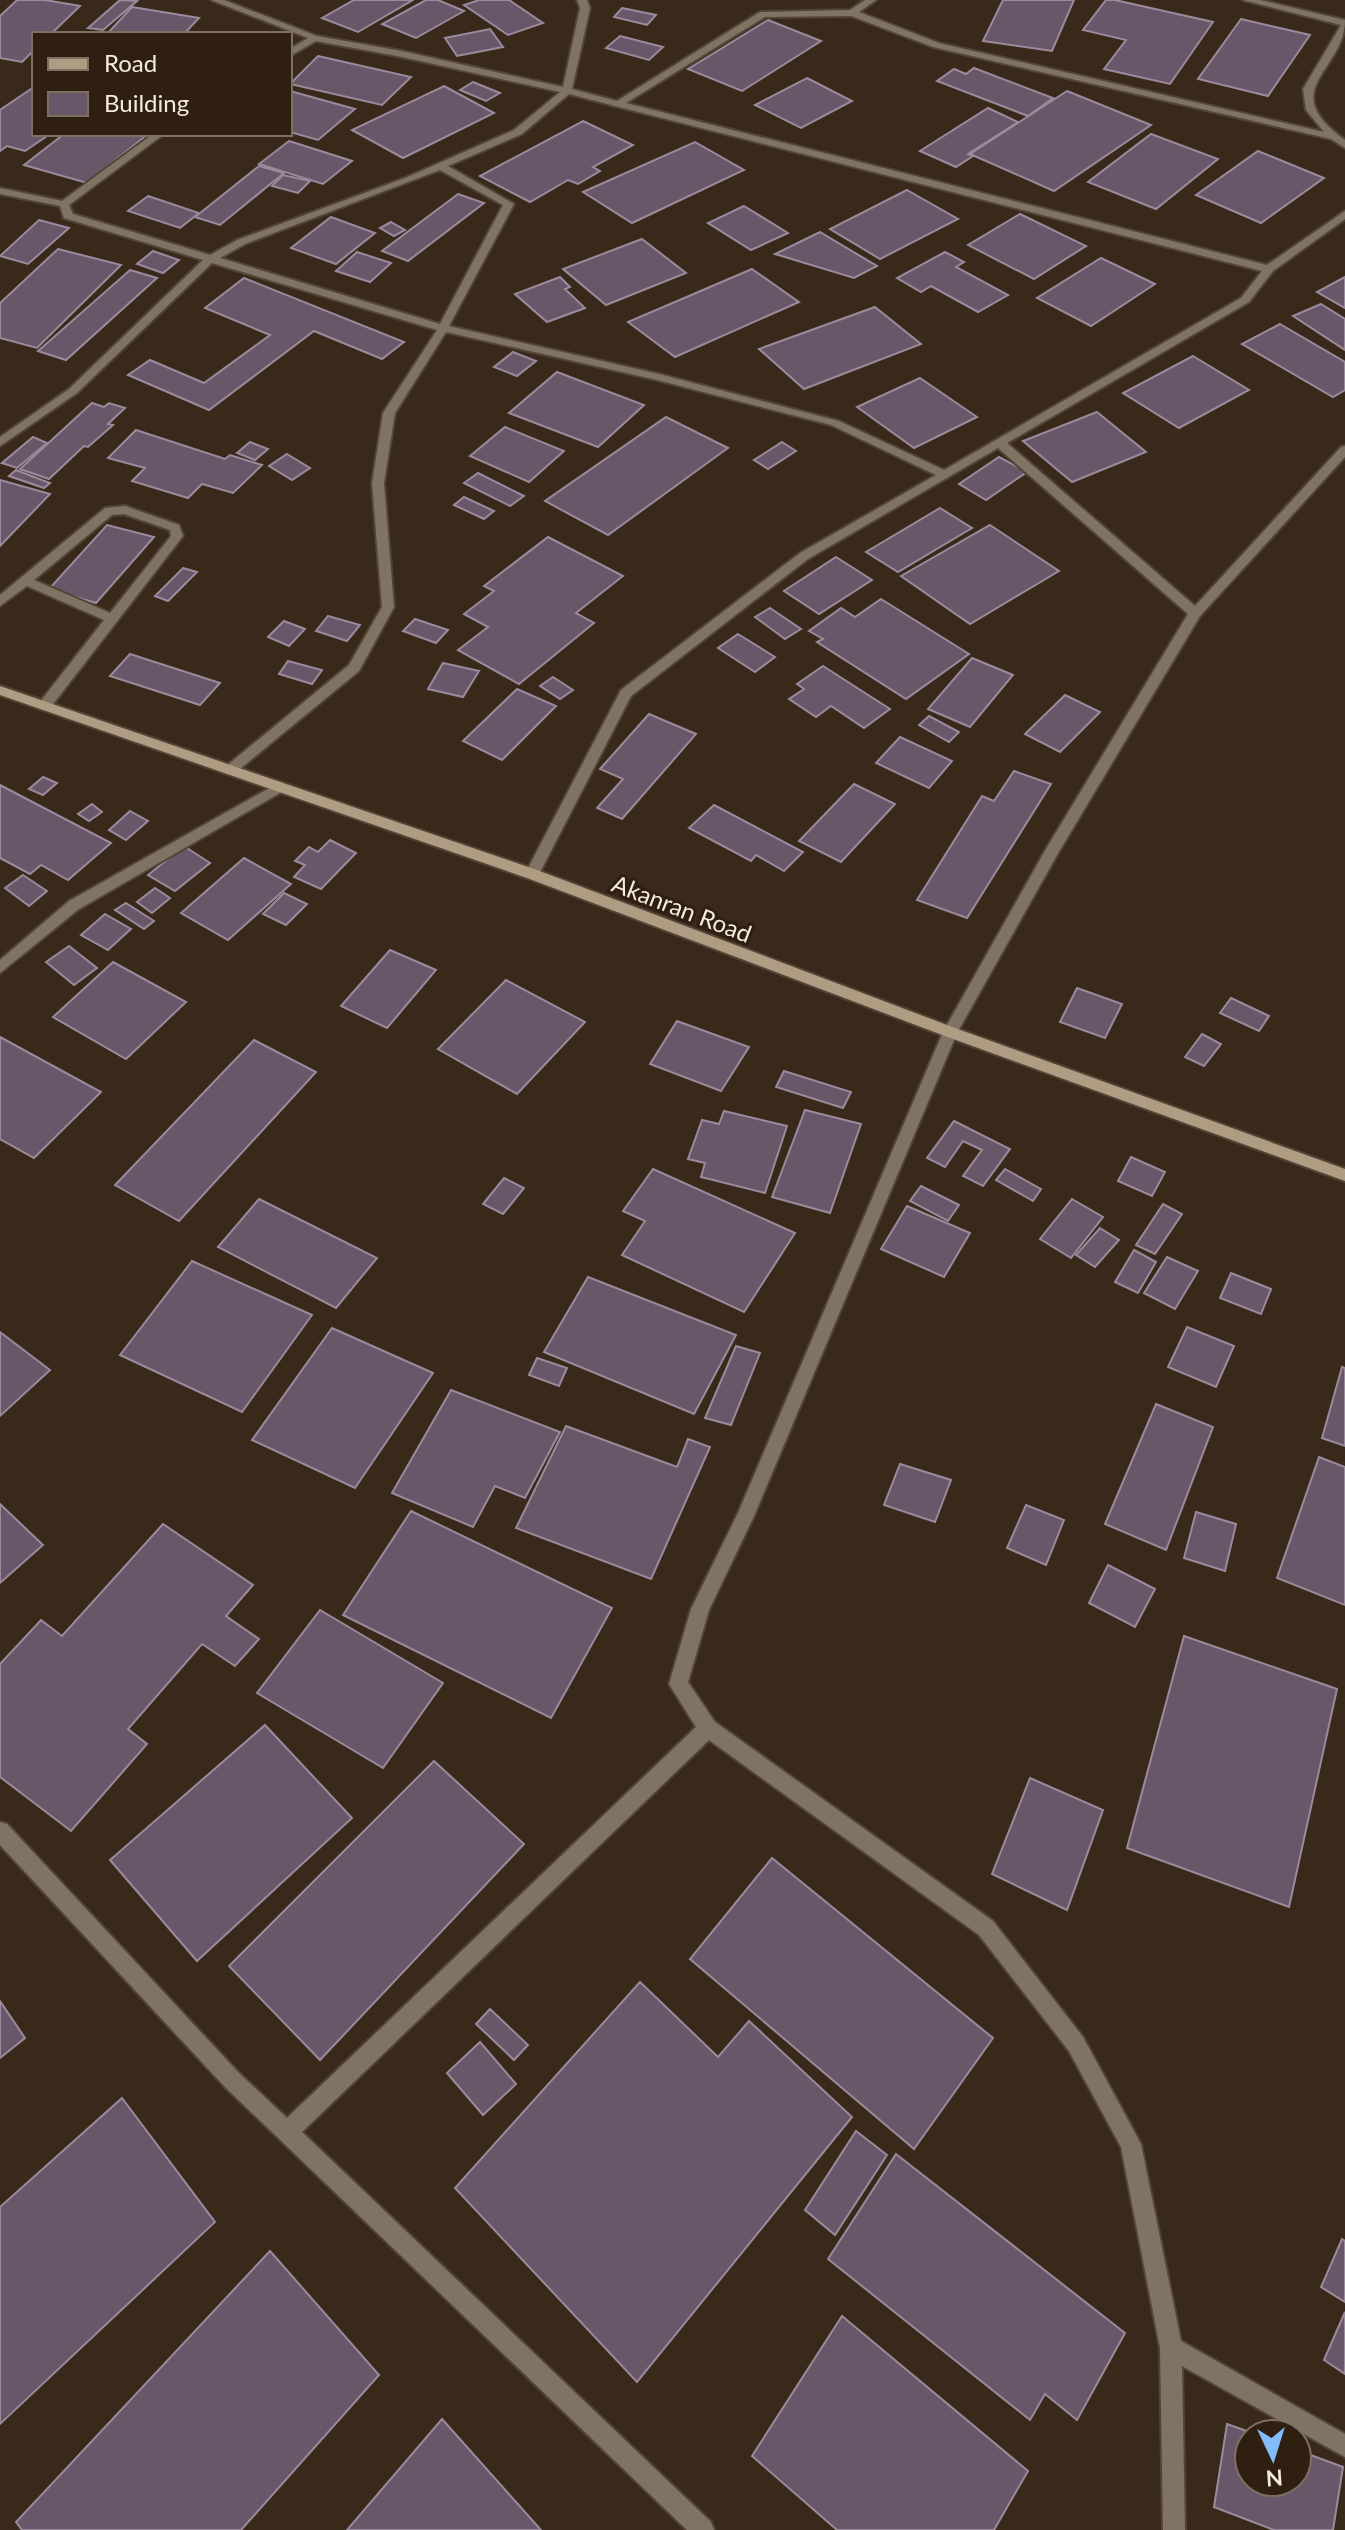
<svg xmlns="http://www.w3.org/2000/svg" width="1345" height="2530" viewBox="0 0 1345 2530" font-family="Lato,sans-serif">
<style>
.building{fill:#675768;stroke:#9b8a9c;stroke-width:2}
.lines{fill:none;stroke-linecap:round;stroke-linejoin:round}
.lane-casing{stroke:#524436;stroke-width:4}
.street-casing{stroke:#524436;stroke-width:4}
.secondary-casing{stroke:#524436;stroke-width:4}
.lane{fill:#7f7464;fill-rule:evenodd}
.street{fill:#7f7464;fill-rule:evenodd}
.secondary{fill:#ae9d83;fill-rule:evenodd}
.labels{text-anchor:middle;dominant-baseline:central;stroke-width:6;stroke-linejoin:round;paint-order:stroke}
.street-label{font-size:24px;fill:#f4eae0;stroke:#2e1f10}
</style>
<rect width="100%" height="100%" fill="#38291a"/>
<g class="building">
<path d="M17,0h28l35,6 -29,28h-17v16l-12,12 -22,-4v-42z"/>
<path d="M120,0l17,1 -34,29 -15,-2z"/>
<path d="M354,0h59l-55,32 -36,-14z"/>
<path d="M426,0h12l26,11 -48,27 -34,-14z"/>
<path d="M479,0h30l34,23 -35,12 -44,-30z"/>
<path d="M1003,0h71l-22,51 -69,-10z"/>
<path d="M1106,0h9l98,22 -43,62 -66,-15 22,-29 -43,-10z"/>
<path d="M132,7l67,11 -15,16h-77z"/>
<path d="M622,8l34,7 -9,10 -33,-8z"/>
<path d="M1241,19l69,16 -42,61 -70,-17z"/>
<path d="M768,20l53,21 -79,50 -54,-22z"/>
<path d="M490,29l13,18 -46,9 -12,-18z"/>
<path d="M620,36l43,11 -14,13 -43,-12z"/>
<path d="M318,56l93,21 -29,28 -92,-21z"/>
<path d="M974,68l79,30 -25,18 -91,-35 17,-12 12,5z"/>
<path d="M807,78l45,23 -51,27 -46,-23z"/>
<path d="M473,82l27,11 -14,8 -26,-11z"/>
<path d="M444,86l50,27 -91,45 -51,-28z"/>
<path d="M31,89h3v45h16l-25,17 -18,-5 -7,5v-41z"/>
<path d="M290,91l65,18 -37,31 -28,-8z"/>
<path d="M1067,91l84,34 -97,66 -84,-37z"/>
<path d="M988,108l30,14 -50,32 5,2 -17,11 -36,-16z"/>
<path d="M583,121l50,24 -40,22 7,4 -22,13 -10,-4 -38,22 -50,-26z"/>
<path d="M64,134h84l-61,49 -63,-18z"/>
<path d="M1151,134l67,25 -62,50 -68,-27z"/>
<path d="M289,141l63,20 -29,23 -64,-20z"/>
<path d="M695,142l49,28 -112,53 -49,-31z"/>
<path d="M1258,151l66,27 -63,45 -65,-28z"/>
<path d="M259,166l25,7 -64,52 -25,-8z"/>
<path d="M283,175l27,6 -12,12 -26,-7z"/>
<path d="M907,190l51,29 -78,40 -50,-30z"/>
<path d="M458,194l26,9 -76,58 -26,-10z"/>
<path d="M148,196l51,17 -19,15 -52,-17z"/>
<path d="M744,206l44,27 -37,17 -43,-27z"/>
<path d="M1020,214l66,32 -52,33 -66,-34z"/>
<path d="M331,217l44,16 -39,31 -45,-16z"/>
<path d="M39,220l30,8 -41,36 -28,-8z"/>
<path d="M391,222l14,8 -11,6 -14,-8z"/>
<path d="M820,232l57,34 -23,12 -79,-24z"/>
<path d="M642,239l44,34 -80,32 -43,-36z"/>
<path d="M58,249l63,16 -84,83 -37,-10v-35z"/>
<path d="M153,251l26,9 -16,13 -26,-9z"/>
<path d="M357,252l34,11 -21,19 -34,-11z"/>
<path d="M945,252l19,10 -8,5 52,28 -30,17 -47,-26 -10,6 -24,-14z"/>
<path d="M1101,258l54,26 -64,42 -54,-28z"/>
<path d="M752,269l47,33 -124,55 -47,-35z"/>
<path d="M130,270l27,8 -91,82 -28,-9z"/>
<path d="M560,277l10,10 -5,2 20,19 -38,14 -32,-28z"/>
<path d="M1345,277v31l-28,-16z"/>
<path d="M244,278l160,64 -22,17 -68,-28 -105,79 -81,-35 22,-15 54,23 66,-48 -65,-27z"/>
<path d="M1321,304l24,15v31l-52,-34z"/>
<path d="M875,307l46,37 -117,45 -45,-40z"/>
<path d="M1280,324l65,38v28l-12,7 -91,-53z"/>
<path d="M513,352l23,9 -19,15 -23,-9z"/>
<path d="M1193,356l56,34 -70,38 -56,-35z"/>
<path d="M557,372l87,33 -46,42 -89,-34z"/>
<path d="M920,378l57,39 -63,31 -57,-41z"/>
<path d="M92,403l12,4 5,-4 16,5 -17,16 5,1 -25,22 -4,-1 -35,33 -29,-10z"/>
<path d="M1097,412l49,40 -74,30 -49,-41z"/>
<path d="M666,417l62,31 -120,87 -63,-34z"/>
<path d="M505,427l59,24 -35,31 -59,-26z"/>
<path d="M136,430l89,29 5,-4 32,10 -29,28 -31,-9 -14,14 -56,-17 13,-13 -37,-10z"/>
<path d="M33,437l14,6 -30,25 -15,-5z"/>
<path d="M250,442l18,7 -13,11 -18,-7z"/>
<path d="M782,442l14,9 -28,18 -14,-9z"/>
<path d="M287,454l23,14 -18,12 -23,-14z"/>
<path d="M999,457l28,15 -41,28 -27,-16z"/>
<path d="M16,470l34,13 -6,5 -35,-12z"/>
<path d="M478,473l46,23 -14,10 -46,-23z"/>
<path d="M0,480l50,14 -50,52z"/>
<path d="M464,497l30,14 -10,8 -30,-14z"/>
<path d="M940,508l32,20 -74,44 -32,-20z"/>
<path d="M107,525l47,12 -58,66 -47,-14z"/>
<path d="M990,525l69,46 -89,53 -69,-48z"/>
<path d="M548,537l75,39 -47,37 18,10 -75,61 -61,-34 30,-23 -24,-13 30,-23 -10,-5z"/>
<path d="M836,557l36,23 -53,34 -35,-23z"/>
<path d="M183,568l14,4 -29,29 -13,-5z"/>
<path d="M881,599l88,55 -63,45 -89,-57 6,-3 -14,-8 32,-23 14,9z"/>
<path d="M770,608l31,21 -16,10 -30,-22z"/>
<path d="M328,616l32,9 -13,16 -31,-10z"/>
<path d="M415,619l33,11 -12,13 -33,-12z"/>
<path d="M284,621l21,8 -16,17 -21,-9z"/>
<path d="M738,634l37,23 -20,15 -37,-24z"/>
<path d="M130,654l90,29 -20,22 -90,-29z"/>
<path d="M972,658l41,17 -43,52 -42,-18z"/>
<path d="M288,661l34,9 -10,14 -33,-10z"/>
<path d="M443,663l36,8 -16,26 -35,-8z"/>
<path d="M823,666l67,43 -26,19 -33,-22 -15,11 -27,-18 15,-10 -7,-5z"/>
<path d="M553,677l20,13 -13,9 -20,-13z"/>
<path d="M517,689l39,17 -54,54 -39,-19z"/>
<path d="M1065,695l35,17 -40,40 -35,-18z"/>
<path d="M649,714l47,20 -74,85 -25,-11 26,-29 -23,-10z"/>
<path d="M929,716l30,16 -10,10 -30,-17z"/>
<path d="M900,737l52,24 -23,27 -53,-25z"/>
<path d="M1014,771l37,13 -84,134 -50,-18 65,-104 12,5z"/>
<path d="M43,777l14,6 -14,12 -14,-6z"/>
<path d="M854,784l41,20 -54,58 -42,-21z"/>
<path d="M0,785l111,58 -43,37 -27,-15 -11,9 -30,-16z"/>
<path d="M92,804l10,8 -13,9 -11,-7z"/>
<path d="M714,805l89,47 -19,19 -28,-16 -5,6 -62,-33z"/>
<path d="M130,811l18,10 -22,19 -17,-10z"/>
<path d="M330,840l26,13 -35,36 -27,-12 11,-12 -10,-4 14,-14 9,5z"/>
<path d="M184,846l26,17 -35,28 -27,-16z"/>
<path d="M244,858l47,26 -63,56 -47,-27z"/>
<path d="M23,875l24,16 -18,15 -24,-18z"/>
<path d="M155,888l15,10 -18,15 -15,-11z"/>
<path d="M284,893l23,11 -21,21 -23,-11z"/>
<path d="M126,903l28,18 -10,8 -29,-19z"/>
<path d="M105,914l26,15 -23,21 -27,-15z"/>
<path d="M69,946l28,22 -23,17 -28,-23z"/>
<path d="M390,950l46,20 -49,58 -46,-22z"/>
<path d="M113,962l73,40 -60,57 -73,-42z"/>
<path d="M506,980l79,42 -68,72 -79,-45z"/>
<path d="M1077,988l45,16 -17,34 -45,-16z"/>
<path d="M1231,998l38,18 -10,15 -39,-18z"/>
<path d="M677,1021l72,26 -28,44 -71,-27z"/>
<path d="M1202,1034l19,10 -17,22 -19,-9z"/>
<path d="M0,1037l101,55 -67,66 -34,-19z"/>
<path d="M254,1040l62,32 -137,149 -64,-36z"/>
<path d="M784,1071l67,21 -8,16 -67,-21z"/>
<path d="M805,1110l56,14 -31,89 -58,-16z"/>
<path d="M724,1111l63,15 -22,67 -64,-16 4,-14 -17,-4 14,-39 17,4z"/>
<path d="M954,1121l56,28 -27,37 -20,-10 19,-26 -19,-9 -18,26 -18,-9z"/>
<path d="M1131,1157l34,15 -13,24 -34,-15z"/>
<path d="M653,1169l142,64 -51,79 -122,-57 23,-34 -22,-10z"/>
<path d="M1005,1169l36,20 -8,12 -37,-21z"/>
<path d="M504,1178l20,10 -21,26 -20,-10z"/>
<path d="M921,1186l38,19 -11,16 -38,-20z"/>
<path d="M259,1199l118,59 -41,50 -118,-61z"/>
<path d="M1072,1199l31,18 -32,41 -31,-19z"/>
<path d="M1163,1204l19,10 -27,40 -19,-9z"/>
<path d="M907,1206l63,27 -26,44 -63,-28z"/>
<path d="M1100,1228l19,12 -24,27 -19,-12z"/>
<path d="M1134,1250l22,12 -18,31 -23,-11z"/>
<path d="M1167,1257l31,14 -23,38 -31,-16z"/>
<path d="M192,1261l120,54 -70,97 -122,-57z"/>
<path d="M1231,1273l40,16 -10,25 -41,-16z"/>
<path d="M588,1277l148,58 -42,79 -150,-62z"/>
<path d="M1187,1327l47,19 -18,41 -48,-20z"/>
<path d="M332,1328l101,45 -78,115 -103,-48z"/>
<path d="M0,1332l50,38 -50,46z"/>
<path d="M736,1346l24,7 -29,72 -26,-7z"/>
<path d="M537,1358l30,10 -8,18 -30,-11z"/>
<path d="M1342,1367l3,1v78l-23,-8z"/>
<path d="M451,1390l109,42 -35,66 -30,-12 -22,41 -81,-34z"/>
<path d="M1156,1404l57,23 -47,123 -61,-26z"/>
<path d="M566,1426l111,41 11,-28 22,8 -59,132 -135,-51z"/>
<path d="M1319,1457l26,10v138l-68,-27z"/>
<path d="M900,1464l51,16 -16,42 -51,-17z"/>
<path d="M0,1504l43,41 -43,38z"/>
<path d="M1026,1505l38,15 -18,45 -39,-17z"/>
<path d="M411,1511l201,97 -61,110 -208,-103z"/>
<path d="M1196,1512l40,12 -11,47 -41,-13z"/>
<path d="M163,1524l90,61 -27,31 33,23 -24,27 -33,-22 -74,85 19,15 -76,87 -71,-54v-113l41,-44 21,16z"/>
<path d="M1108,1565l47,24 -20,38 -46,-24z"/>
<path d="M320,1610l123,73 -60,85 -126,-75z"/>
<path d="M1184,1636l153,53 -48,218 -162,-59z"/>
<path d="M265,1725l87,93 -155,143 -87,-101z"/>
<path d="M434,1761l90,83 -204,216 -91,-94z"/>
<path d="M1030,1778l73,32 -36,100 -75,-36z"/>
<path d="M772,1858l221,180 -79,111 -224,-190z"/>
<path d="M640,1982l78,75 31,-36 103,96 -215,265 -182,-194z"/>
<path d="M0,2001l25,37 -25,20z"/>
<path d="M490,2009l38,36 -14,15 -38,-36z"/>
<path d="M480,2042l36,42 -33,31 -36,-42z"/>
<path d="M122,2098l93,124 -215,202v-217z"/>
<path d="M856,2131l31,24 -52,80 -30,-25z"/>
<path d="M896,2154l229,179 -48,87 -32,-26 -15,26 -202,-161z"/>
<path d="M1342,2239l3,2v61l-24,-15z"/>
<path d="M270,2251l109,124 -138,155h-219l-6,-8z"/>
<path d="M1345,2312v62l-21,-14z"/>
<path d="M842,2316l186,155 -34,59h-157l-85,-74z"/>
<path d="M442,2419l99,111h-194z"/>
<path d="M1227,2424l28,10h-6v48h48v-32l46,17 -10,63h-59l-60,-23z"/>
</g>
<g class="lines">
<g class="lane-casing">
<path id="lane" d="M125,506l54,19 4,11 -133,172h-10v-6l64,-82 -77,-34 -27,20v-11l105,-87zM124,514l46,16 1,6 -61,77 -76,-33 78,-65z"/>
</g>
<g class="street-casing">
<g id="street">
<path d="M211,0h13l93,36 85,15 161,36 17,-79 -3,-8h10l3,8 -18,81 45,12 143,-89 90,-2 15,-10h11l-17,12 80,31 385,89 -18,-22 -3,-21 38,-64 -98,-25h17l85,20c0,51 -71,69 0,120v8l-14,-9 -398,-92 -82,-31 -86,1 -139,86 641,162 78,-54v8l-72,52 -24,31 -242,141 188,163 146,-159 4,-1v11l-145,159 -143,239 -100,178 -203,483 -45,94 -21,72 27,40 278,199 90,116 58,107 40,197 164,93v23l-163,-91 3,164h-22l-3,-182 -39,-201 -52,-96 -90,-116 -270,-195 -407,392 409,390 3,8h-27l-462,-443 -225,-242v-23l7,2 232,249 48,45 409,-391 -27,-43 22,-75 47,-96 205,-481 103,-183 142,-235 -190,-166 -190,111 -177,137 -94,182h-10l-2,-4 96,-184 179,-137 136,-78 -105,-50 -174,-45 -211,-48 -51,81 -11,70 10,124 -35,64 -124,102h-10v-6l124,-102 33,-58 -10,-124 11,-70 54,-83 -225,-67 -135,130 -77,53v-9l69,-48 134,-129 -139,-42 -4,-12 -60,-12v-6l62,13 91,-67h11l-95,71 4,9 137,41 27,-15 168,-62 109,-48 46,-38 -158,-35 -86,-16 -26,15v-7l18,-11zM569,94l46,12 647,165 -21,27 -297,172 -105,-49 -180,-47 -210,-48 65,-122 -66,-38 74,-32zM440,170l63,35 -63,119 -220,-66 25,-14z"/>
<path d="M280,782l7,5 -2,3 -206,119 -79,64v-13l69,-59z"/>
</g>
</g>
<g class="secondary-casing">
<path id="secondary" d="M0,686l537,184 418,158 390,141v12l-400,-145 -418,-158 -527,-183z"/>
</g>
<use href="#lane" class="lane"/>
<use href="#street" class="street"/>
<use href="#secondary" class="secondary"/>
</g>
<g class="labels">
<g class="street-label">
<text transform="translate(682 908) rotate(21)">Akanran Road</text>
</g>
</g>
<rect x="32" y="32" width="260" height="104" fill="#2e1f10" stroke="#7d7063" stroke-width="2"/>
<rect x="48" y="58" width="40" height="12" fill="#ae9d83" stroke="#7d7063" stroke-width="2"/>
<text x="104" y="72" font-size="24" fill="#f4eae0">Road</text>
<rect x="48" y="92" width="40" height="24" fill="#675768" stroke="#7d7063" stroke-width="2"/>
<text x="104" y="112" font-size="24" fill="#f4eae0">Building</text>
<g transform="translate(1273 2458) rotate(176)"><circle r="38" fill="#2e1f10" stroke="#7d7063" stroke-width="2"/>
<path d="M0-6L14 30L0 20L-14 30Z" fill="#83bcfb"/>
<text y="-12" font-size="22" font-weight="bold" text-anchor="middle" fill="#f4eae0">N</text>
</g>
</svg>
